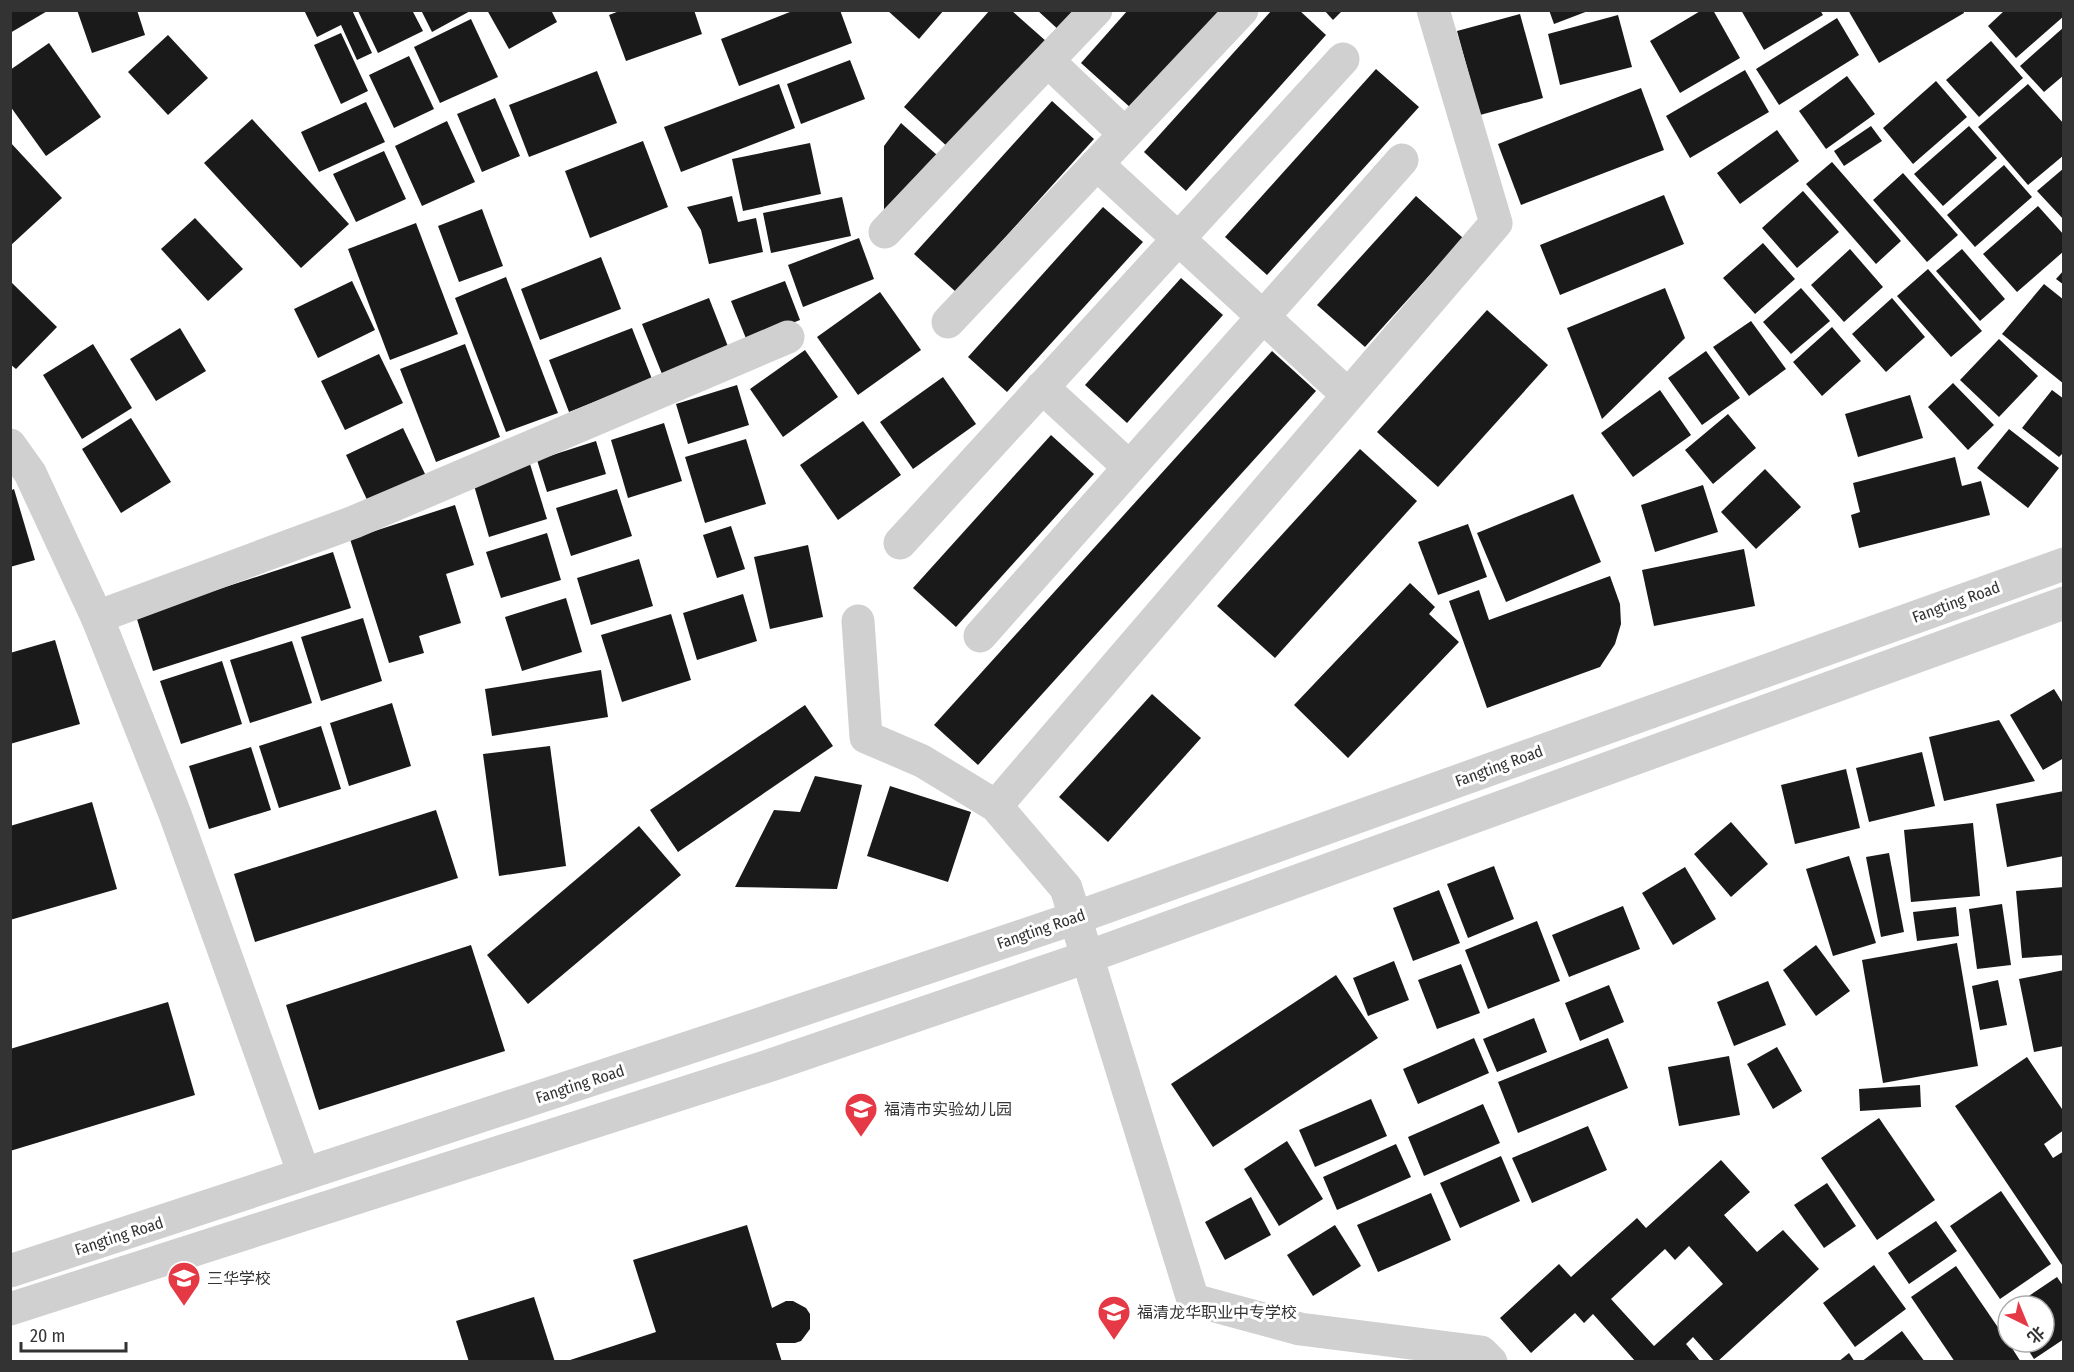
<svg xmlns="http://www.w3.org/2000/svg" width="2074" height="1372" viewBox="0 0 2074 1372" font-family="'Fira Sans Condensed','Noto Sans SC',sans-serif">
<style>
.building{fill:#1a1a1a;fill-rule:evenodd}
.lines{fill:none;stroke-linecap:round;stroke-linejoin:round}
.minor{stroke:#d0d0d0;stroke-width:33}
.labels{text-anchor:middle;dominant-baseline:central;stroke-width:6;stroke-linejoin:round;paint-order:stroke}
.street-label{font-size:16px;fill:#333;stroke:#fff}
.poi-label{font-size:16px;fill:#333;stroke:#fff;text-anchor:start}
</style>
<rect width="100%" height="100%" fill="#fff"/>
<g class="building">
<path d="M10,10h39l-39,23z"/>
<path d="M77,10h60l8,25 -53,18z"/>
<path d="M304,10h48l20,43 -15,7 -16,-35 -24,12z"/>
<path d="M360,10h52l11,21 -45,22 -20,-42z"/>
<path d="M421,10h51l-40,22z"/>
<path d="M487,10h64l6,12 -48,27z"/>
<path d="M622,10h72l8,24 -76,27 -17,-46z"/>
<path d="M795,10h45l12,33 -113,43 -18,-47z"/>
<path d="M887,10h57l-25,29z"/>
<path d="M990,10h21l36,32 -97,107 -46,-42z"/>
<path d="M1037,10h44l-20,22z"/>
<path d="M1128,10h94l-90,99 -51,-46z"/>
<path d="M1272,10h27l27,25 -140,156 -42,-39z"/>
<path d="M1324,10h19l-10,10z"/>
<path d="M1549,10h38l1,1 -34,13z"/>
<path d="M1702,10h11l27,48 -60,35 -30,-52z"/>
<path d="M1741,10h79l3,5 -59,35z"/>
<path d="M1848,10h115l1,3 -85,50z"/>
<path d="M2005,10h59v6l-48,42 -28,-32z"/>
<path d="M1520,14l23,84 -63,17 -23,-84z"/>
<path d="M1618,15l14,52 -72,18 -12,-51z"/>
<path d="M1837,18l22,37 -80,50 -23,-36z"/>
<path d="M471,19l27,58 -58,26 -26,-56z"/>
<path d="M2064,27v48l-20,17 -24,-26z"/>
<path d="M341,33l27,58 -27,13 -27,-59z"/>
<path d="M168,35l40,43 -40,37 -40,-43z"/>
<path d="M1991,41l32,37 -44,39 -33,-37z"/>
<path d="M49,43l52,74 -55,39 -36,-50v-36z"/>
<path d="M409,56l25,53 -40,19 -25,-53z"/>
<path d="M850,60l15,39 -64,25 -14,-40z"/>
<path d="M1376,69l43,38 -152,168 -42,-38z"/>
<path d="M1745,70l24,42 -79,46 -24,-42z"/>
<path d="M597,71l20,52 -88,34 -20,-52z"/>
<path d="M1847,76l28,38 -49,35 -27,-38z"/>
<path d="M1936,81l31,36 -54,47 -30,-36z"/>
<path d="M779,84l16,44 -114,44 -17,-45z"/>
<path d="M2028,84l36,40v31l-36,30 -50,-58z"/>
<path d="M1641,88l23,62 -143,55 -23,-61z"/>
<path d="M495,98l25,58 -38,16 -25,-58z"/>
<path d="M1052,101l42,38 -138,153 -42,-38z"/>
<path d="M366,102l19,40 -66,30 -18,-40z"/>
<path d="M252,119l97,105 -48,44 -97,-105z"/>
<path d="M447,121l28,61 -53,24 -27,-60z"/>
<path d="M901,123l36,32 -53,59v-68z"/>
<path d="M1871,126l11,15 -38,25 -10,-15z"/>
<path d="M1969,126l28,32 -54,48 -29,-32z"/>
<path d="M1777,130l22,31 -59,43 -23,-31z"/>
<path d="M643,141l25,66 -78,31 -25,-67z"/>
<path d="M10,142l52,56 -52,48z"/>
<path d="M810,143l11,51 -78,17 -11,-52z"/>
<path d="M384,151l22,48 -50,23 -23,-48z"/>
<path d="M1832,162l69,79 -25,23 -70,-80z"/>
<path d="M2004,165l28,32 -57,50 -28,-32z"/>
<path d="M2064,168v52l-27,-29z"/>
<path d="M1903,173l55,62 -31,27 -54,-62z"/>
<path d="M1803,191l36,41 -42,36 -35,-40z"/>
<path d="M1664,195l20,49 -124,51 -20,-50z"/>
<path d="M732,196l6,26 18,-4 7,34 -54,12 -8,-34 -14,-23z"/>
<path d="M1416,196l47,42 -98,109 -48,-42z"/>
<path d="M842,197l9,39 -80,17 -8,-40z"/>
<path d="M2038,206l26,29v16l-47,41 -34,-38z"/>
<path d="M1103,207l40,35 -136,150 -39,-35z"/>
<path d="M482,209l21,57 -44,16 -21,-56z"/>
<path d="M195,218l48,51 -35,32 -47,-52z"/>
<path d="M416,223l42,111 -68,26 -42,-111z"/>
<path d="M859,238l15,41 -71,28 -15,-42z"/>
<path d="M1763,243l32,36 -40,35 -32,-36z"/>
<path d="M1850,249l33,38 -39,35 -33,-37z"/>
<path d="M1962,249l43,50 -25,22 -44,-50z"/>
<path d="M601,257l20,52 -81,31 -19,-51z"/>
<path d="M1928,269l54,62 -31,26 -54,-61z"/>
<path d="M2064,270v15l-8,-6z"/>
<path d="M506,277l52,136 -52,19 -51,-134z"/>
<path d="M1181,278l42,37 -96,108 -42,-38z"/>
<path d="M10,281l47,46 -41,42 -6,-5z"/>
<path d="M352,281l23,49 -57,28 -24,-49z"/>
<path d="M785,281l15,39 -53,21 -16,-40z"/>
<path d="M2044,284l20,16v84l-62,-50z"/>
<path d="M1665,288l20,50 -83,81 -35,-91z"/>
<path d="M1801,288l29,33 -39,33 -28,-32z"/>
<path d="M880,292l41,58 -63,45 -41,-58z"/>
<path d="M709,298l20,51 -67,25 -20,-50z"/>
<path d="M1892,298l33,39 -39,35 -34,-38z"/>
<path d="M1487,310l61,55 -110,122 -61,-55z"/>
<path d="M1751,321l35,48 -37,27 -36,-49z"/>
<path d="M1832,327l29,34 -39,35 -29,-34z"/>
<path d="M180,328l26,43 -50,30 -26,-42z"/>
<path d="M632,328l20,51 -83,33 -20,-52z"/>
<path d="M1999,339l39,37 -39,41 -39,-37z"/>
<path d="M93,344l39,64 -50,31 -39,-64z"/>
<path d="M465,344l35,93 -64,25 -36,-93z"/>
<path d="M805,350l33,47 -55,40 -33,-48z"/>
<path d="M1272,351l44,40 -338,374 -44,-40z"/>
<path d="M1706,351l34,47 -38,27 -34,-47z"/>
<path d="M379,354l24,49 -58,27 -24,-49z"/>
<path d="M943,377l33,47 -63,45 -33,-47z"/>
<path d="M1953,383l41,42 -26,25 -40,-43z"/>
<path d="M737,385l12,40 -61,19 -12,-40z"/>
<path d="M1660,390l31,45 -58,42 -32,-44z"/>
<path d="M2052,390l12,9v53l-5,5 -37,-29z"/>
<path d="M1910,395l13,43 -65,19 -13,-43z"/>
<path d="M1728,414l28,34 -43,36 -28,-34z"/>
<path d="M131,418l40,64 -50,31 -39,-64z"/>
<path d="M863,421l38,54 -63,45 -38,-55z"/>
<path d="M664,423l18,58 -54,17 -17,-58z"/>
<path d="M403,428l23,48 -57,28 -23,-49z"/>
<path d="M2009,429l50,39 -31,40 -51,-40z"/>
<path d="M1051,435l43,39 -138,153 -43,-39z"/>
<path d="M746,439l20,65 -61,19 -20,-66z"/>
<path d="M596,441l10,33 -59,18 -10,-32z"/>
<path d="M1360,449l57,52 -142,157 -58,-52z"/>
<path d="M1955,457l7,29 19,-5 9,34 -131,33 -8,-33 9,-3 -7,-29z"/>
<path d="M530,464l17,55 -58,18 -16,-55z"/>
<path d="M1765,469l36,38 -45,42 -35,-37z"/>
<path d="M1703,485l15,47 -63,20 -14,-47z"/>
<path d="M14,489l21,71 -25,7v-76z"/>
<path d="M617,489l15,47 -61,20 -15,-48z"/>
<path d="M1573,494l28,68 -95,40 -29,-69z"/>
<path d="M455,505l19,60 -28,9 15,49 -42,13 5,17 -35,10 -39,-124z"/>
<path d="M1468,524l19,53 -49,18 -20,-53z"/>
<path d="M731,526l14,43 -28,9 -14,-43z"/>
<path d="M547,533l14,47 -60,18 -15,-46z"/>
<path d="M808,545l15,72 -53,12 -16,-72z"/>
<path d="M1744,549l11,57 -101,20 -12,-56z"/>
<path d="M333,552l18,56 -198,63 -17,-55z"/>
<path d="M639,559l14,47 -62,19 -14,-47z"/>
<path d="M1610,576l10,28 1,20 -6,20 -15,23 -113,41 -38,-107 30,-11 10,30z"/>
<path d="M1410,583l25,24 -6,7 30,28 -111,116 -54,-53z"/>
<path d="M743,594l14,47 -60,19 -14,-47z"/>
<path d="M566,598l16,54 -60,19 -17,-54z"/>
<path d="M671,614l20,66 -69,22 -21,-67z"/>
<path d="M363,618l19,63 -61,20 -20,-64z"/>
<path d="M55,640l25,84 -70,20v-91z"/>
<path d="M292,641l20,62 -62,20 -20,-63z"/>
<path d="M222,661l20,63 -61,20 -21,-63z"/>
<path d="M601,670l7,47 -116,19 -7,-47z"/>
<path d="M2054,689l10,16v53l-21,12 -33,-55z"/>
<path d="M1152,694l49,44 -93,104 -49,-45z"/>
<path d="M392,703l19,63 -62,20 -19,-63z"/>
<path d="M805,705l28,41 -155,106 -28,-42z"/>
<path d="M1999,720l36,61 -91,20 -15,-64z"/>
<path d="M321,726l20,63 -62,19 -20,-62z"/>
<path d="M550,746l16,120 -67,10 -16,-122z"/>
<path d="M251,747l20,63 -62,19 -20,-63z"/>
<path d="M1922,752l13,54 -66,16 -13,-54z"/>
<path d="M1846,769l14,59 -65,16 -14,-59z"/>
<path d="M815,776l47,9 -25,104 -102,-2 39,-77 26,2z"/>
<path d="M890,786l81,26 -23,70 -81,-26z"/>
<path d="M2064,791v65l-57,11 -11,-63z"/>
<path d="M92,802l25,87 -107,31v-94z"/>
<path d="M436,810l22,68 -203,64 -21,-68z"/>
<path d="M1731,822l37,42 -37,33 -37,-43z"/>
<path d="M1973,823l7,73 -69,6 -7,-72z"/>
<path d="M639,826l42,49 -153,129 -41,-49z"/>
<path d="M1889,853l15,79 -23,5 -15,-80z"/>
<path d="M1849,856l27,87 -43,13 -27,-87z"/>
<path d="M1494,866l20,53 -46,19 -21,-54z"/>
<path d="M1685,867l31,52 -43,26 -31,-52z"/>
<path d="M2064,887v68l-42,3 -6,-67z"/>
<path d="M1439,890l21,53 -47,18 -20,-53z"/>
<path d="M2002,904l9,61 -34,4 -8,-60z"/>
<path d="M1623,906l17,43 -71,28 -17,-42z"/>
<path d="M1956,907l3,29 -42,5 -4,-29z"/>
<path d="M1537,921l23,60 -72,28 -23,-59z"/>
<path d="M1957,943l21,123 -95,17 -21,-123z"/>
<path d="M471,945l34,106 -186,59 -33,-105z"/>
<path d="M1816,945l34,46 -34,25 -33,-46z"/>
<path d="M1394,961l15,39 -41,16 -15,-38z"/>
<path d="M1461,964l19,49 -43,16 -19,-49z"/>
<path d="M2064,970v76l-30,6 -15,-73z"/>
<path d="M1336,975l42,63 -165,109 -42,-63z"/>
<path d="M1998,980l9,45 -27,5 -8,-44z"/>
<path d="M1768,981l18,44 -52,21 -17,-44z"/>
<path d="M1609,985l15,37 -44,19 -15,-38z"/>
<path d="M168,1002l27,93 -185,56v-102z"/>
<path d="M1534,1018l13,34 -50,20 -14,-33z"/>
<path d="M1474,1038l15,35 -71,31 -15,-35z"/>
<path d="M1608,1038l20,50 -110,45 -20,-51z"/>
<path d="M1777,1047l25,44 -29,18 -26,-45z"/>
<path d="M1729,1056l11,59 -61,11 -11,-59z"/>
<path d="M2027,1057l37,55v18l-20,14 9,14 11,-7v117l-109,-162z"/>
<path d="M1920,1085l1,22 -61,4 -1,-22z"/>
<path d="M1371,1099l16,37 -72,31 -16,-37z"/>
<path d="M1483,1104l17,39 -76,33 -16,-39z"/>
<path d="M1879,1118l56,82 -58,40 -56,-82z"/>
<path d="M1588,1126l19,44 -75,33 -20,-45z"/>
<path d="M1287,1141l36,58 -44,27 -35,-57z"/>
<path d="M1396,1144l15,33 -74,33 -14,-33z"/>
<path d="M1501,1156l19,45 -60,27 -20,-45z"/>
<path d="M1721,1160l29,32 -26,23 33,37 26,-22 36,39 -102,93h-2l-22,-25 -7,7 15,18h-65l-43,-48 -9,9 -9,-10 -44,40 -31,-35 59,-54 12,13 66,-59 9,10zM1689,1246l34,38 -69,62 -43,-47 54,-50 10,11z"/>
<path d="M1827,1183l29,43 -32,22 -30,-43z"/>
<path d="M2001,1191l50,73 -51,35 -50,-73z"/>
<path d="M1431,1193l20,47 -73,32 -21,-47z"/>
<path d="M1251,1197l20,38 -46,25 -20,-38z"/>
<path d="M1936,1221l21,30 -48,33 -21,-31z"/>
<path d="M747,1225l25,83 14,-7h7l13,7 4,6v15l-9,12 -6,2h-19l6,19h-218l92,-30 -23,-72z"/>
<path d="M1335,1225l26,41 -48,30 -26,-41z"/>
<path d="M1874,1265l32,44 -51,38 -32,-44z"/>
<path d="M1956,1266l52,76 13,20h-66l-44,-65z"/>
<path d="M2057,1277l7,10v52l-30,20 -11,-17h21v-36h-30z"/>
<path d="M534,1297l21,65h-86l-13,-41z"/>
<path d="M1902,1331l23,31h-64z"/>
<path d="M1849,1353l6,9h-17z"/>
</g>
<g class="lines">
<g class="minor">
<path d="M1048,61l77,73"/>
<path d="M1097,164l251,231"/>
<path d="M885,232l211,-222"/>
<path d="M948,322l294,-312"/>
<path d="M1042,387l87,80"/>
<path d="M10,445l20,28 67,144 78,197 129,360"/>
<path d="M900,543l443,-484"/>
<path d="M97,617l257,-95 434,-185"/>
<path d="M858,621l8,116 56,24 74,45 70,82 127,412 107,29 181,23 10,10"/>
<path d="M980,636l422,-476"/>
<path d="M996,806l500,-583 -63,-213"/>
<path d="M10,1271l723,-238 342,-115 989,-354"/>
<path d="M10,1309l764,-245 313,-107 977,-354"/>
</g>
</g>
<defs>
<g id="school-pin" transform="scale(1.725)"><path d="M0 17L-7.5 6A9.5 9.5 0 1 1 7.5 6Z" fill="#e63946" stroke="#fff"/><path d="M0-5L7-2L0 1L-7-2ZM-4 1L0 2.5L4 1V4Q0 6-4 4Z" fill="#fff"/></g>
</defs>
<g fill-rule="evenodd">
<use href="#school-pin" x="861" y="1109"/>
<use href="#school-pin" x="184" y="1278"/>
<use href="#school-pin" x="1114" y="1312"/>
</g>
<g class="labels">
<g class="street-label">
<text transform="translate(1956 602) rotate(-20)">Fangting Road</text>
<text transform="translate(1499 766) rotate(-20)">Fangting Road</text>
<text transform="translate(1041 929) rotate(-19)">Fangting Road</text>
<text transform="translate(580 1084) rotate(-18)">Fangting Road</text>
<text transform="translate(119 1236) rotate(-18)">Fangting Road</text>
</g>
<g class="poi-label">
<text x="884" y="1109">福清市实验幼儿园</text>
<text x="207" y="1278">三华学校</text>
<text x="1137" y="1312">福清龙华职业中专学校</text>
</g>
</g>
<rect width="2074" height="1372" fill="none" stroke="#333333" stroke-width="24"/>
<g transform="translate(2026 1324) rotate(137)"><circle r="28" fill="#ffffff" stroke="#adadad" stroke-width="1.5"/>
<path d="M0-4.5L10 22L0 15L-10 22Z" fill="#e63946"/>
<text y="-9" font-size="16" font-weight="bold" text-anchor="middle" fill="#333333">北</text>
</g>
<path d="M21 1342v9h105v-9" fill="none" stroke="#333333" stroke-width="3"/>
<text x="30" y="1342" font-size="18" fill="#333333" stroke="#ffffff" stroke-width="4.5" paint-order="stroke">20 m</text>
</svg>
